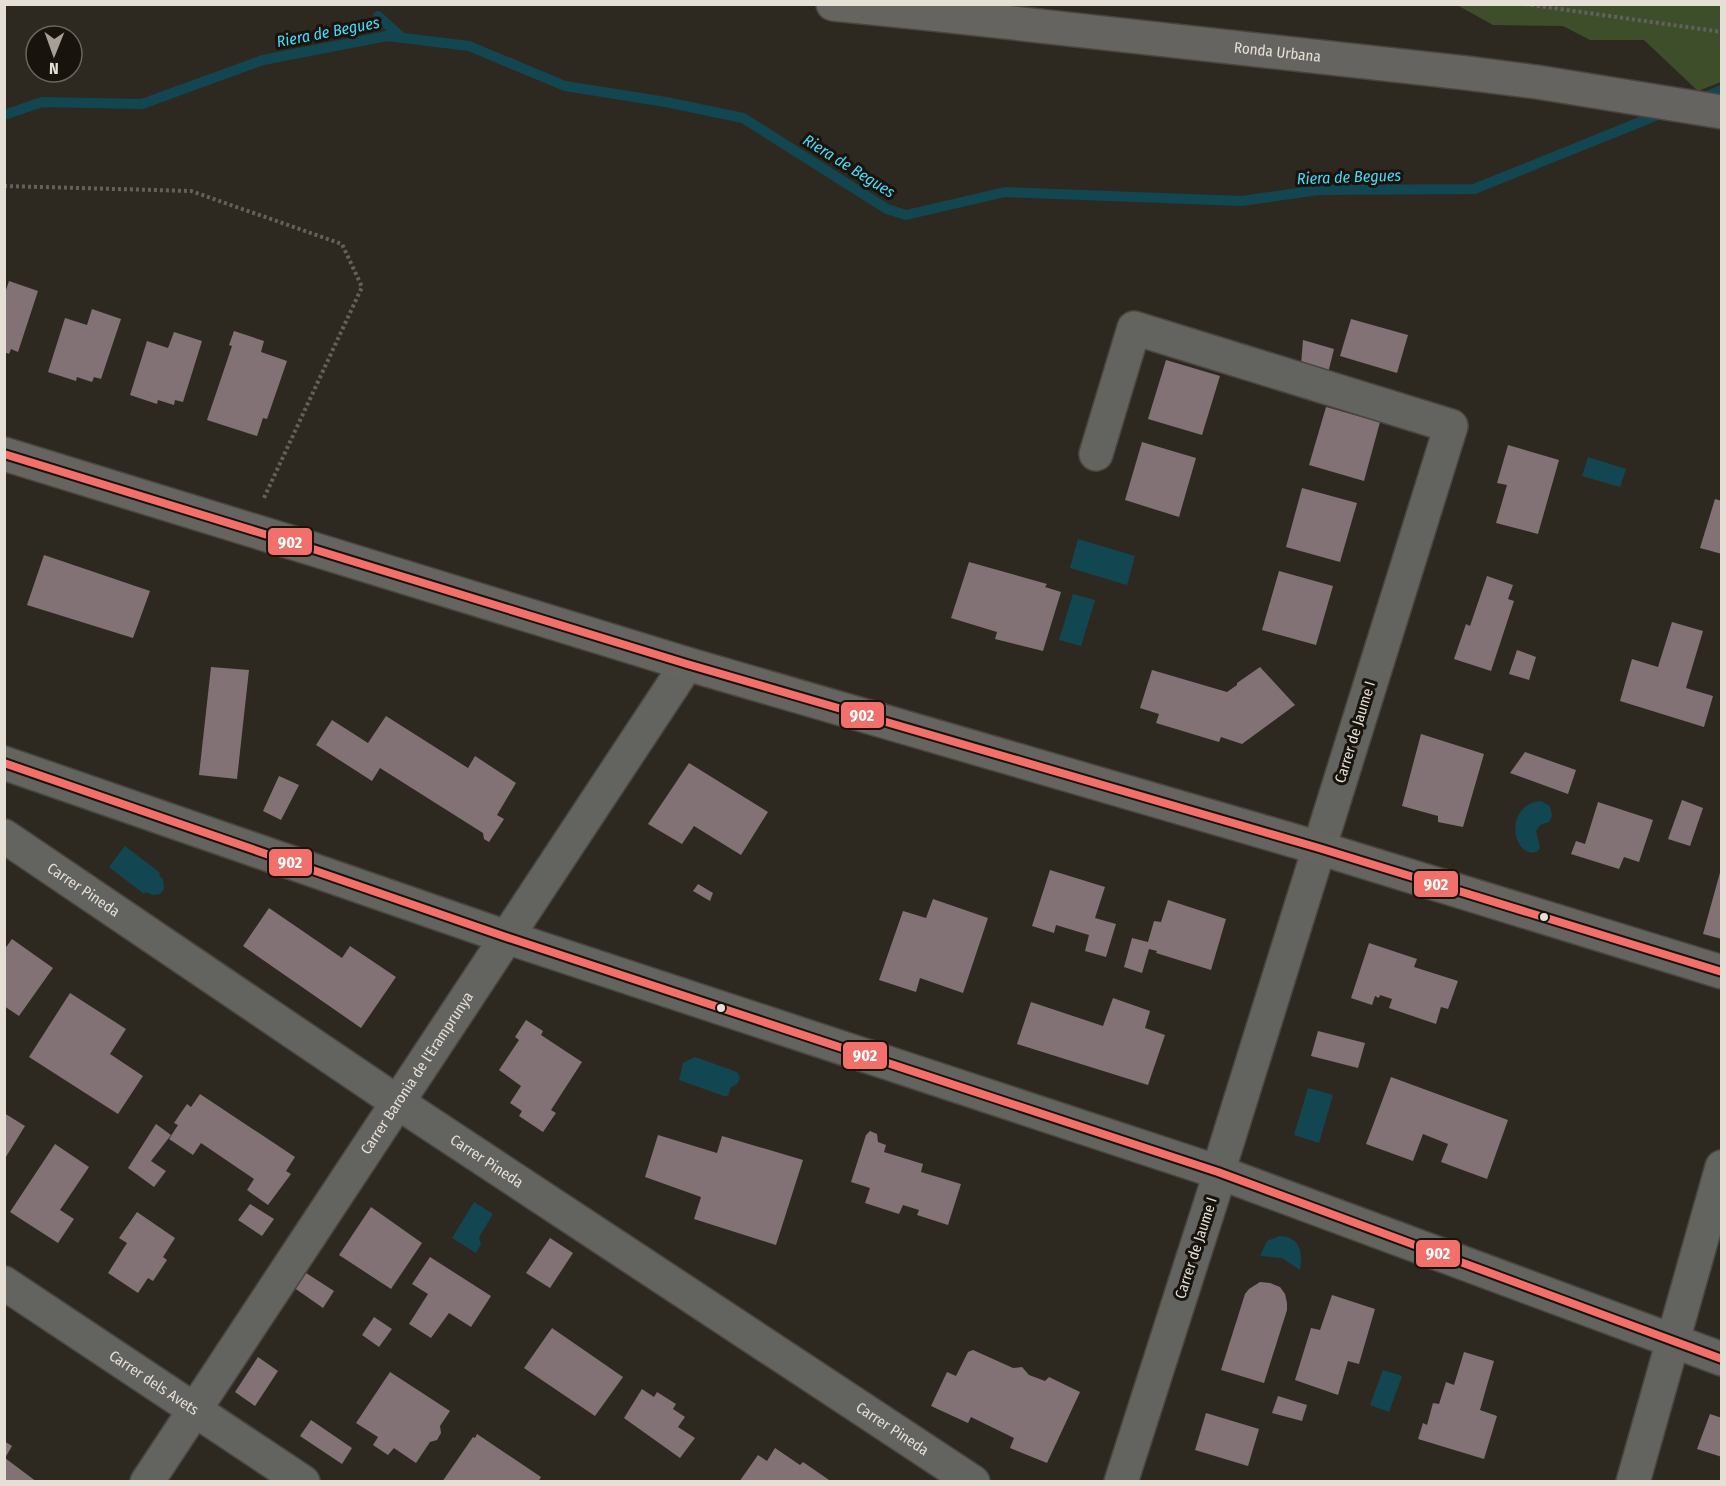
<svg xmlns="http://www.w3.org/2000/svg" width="1726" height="1486" viewBox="0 0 1726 1486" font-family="'Fira Sans Condensed',sans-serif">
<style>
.green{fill:#3f4e2a}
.water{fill:#124752}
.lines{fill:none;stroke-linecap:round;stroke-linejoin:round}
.stream{stroke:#124752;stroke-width:10}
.building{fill:#837275}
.street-casing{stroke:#4a453f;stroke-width:36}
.secondary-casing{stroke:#4a453f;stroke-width:36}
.path{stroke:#63615d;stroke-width:4;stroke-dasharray:3 3;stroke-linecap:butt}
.street{stroke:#63635f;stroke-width:33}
.secondary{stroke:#656460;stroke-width:33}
.bus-1-casing{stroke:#18140d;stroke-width:12}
.bus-1{stroke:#f3706a;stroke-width:8}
.bus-dot{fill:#e5dfd5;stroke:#18140d;stroke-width:2}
.labels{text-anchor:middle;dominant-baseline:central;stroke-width:6;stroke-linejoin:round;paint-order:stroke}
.street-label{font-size:15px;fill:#e5dfd5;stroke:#18140d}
.water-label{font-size:16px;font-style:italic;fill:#43ddfe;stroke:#18140d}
.line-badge{stroke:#18140d;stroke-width:2}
.badge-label{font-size:16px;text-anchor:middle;font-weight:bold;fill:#fff}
</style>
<rect width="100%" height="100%" fill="#2d2921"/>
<path class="green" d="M1457,5h264v77l-23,9 -54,-51h-54l-27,-14 -70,-1z"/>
<g class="water">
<path d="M1588,457l38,12 -6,18 -38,-11z"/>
<path d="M1078,539l57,17 -8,29 -57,-17z"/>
<path d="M1073,594l22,6 -14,46 -22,-6z"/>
<path d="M1541,801l9,5 2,10 -3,6 -9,3 -4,6 4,17 -3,4c-26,6 -33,-48 4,-51z"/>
<path d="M125,846l35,27 -1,3 4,3 1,10 -4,5 -7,1 -7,-3 -2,2 -35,-27z"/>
<path d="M695,1057l42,15 3,6 -3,6 -6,3 -3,9h-4l-45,-16 4,-17z"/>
<path d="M1308,1088l25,7 -14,48 -25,-8z"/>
<path d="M474,1202l19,12 -14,23 2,7 -5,9 -24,-15z"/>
<path d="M1280,1236c20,1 23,16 20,34l-18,-12 -22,-2 7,-15z"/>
<path d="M1383,1370l19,6 -13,36 -19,-7z"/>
</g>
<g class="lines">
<g class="stream">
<path d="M378,16l24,22"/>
<path d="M1699,99l23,-9"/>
<path d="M4,115l38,-13 100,2 121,-44 124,-24 82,10 96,40 101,16 77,16 144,91 19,6 99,-23 237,9 76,-11 156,-1 191,-77"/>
</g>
</g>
<g class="building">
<path d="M9,281l29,10 -20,61 -7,-3 -2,5 -5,-2v-56z"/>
<path d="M92,309l29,10 -20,60 -7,-2 -2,5 -15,-5 -1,4 -28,-9 17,-54 22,7z"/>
<path d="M1351,319l57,16 -11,38 -57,-17z"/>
<path d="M234,331l30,10 -3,11 26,9 -20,58 -4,-1 -6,18 -50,-16 25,-74 -3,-1z"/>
<path d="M174,332l28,9 -19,61 -8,-2 -1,5 -16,-5 -1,4 -27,-9 17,-54 21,7z"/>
<path d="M1303,340l31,9 -6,24 -27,-8z"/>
<path d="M1166,360l54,16 -18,59 -54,-16z"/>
<path d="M1326,407l54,15 -16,59 -55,-16z"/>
<path d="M1142,442l54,16 -17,59 -54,-17z"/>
<path d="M1508,445l51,15 -21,74 -42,-11 11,-38 -10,-2z"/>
<path d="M1302,488l55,15 -17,59 -54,-15z"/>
<path d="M1715,499l7,2v53l-22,-6z"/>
<path d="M44,555l106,36 -17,47 -106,-33z"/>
<path d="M969,562l78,22 -2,3 16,5 -18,59 -48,-12 2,-7 -46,-14z"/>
<path d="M1279,571l54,15 -17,59 -54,-15z"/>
<path d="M1487,576l26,9 -5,14 6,2 -23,70 -37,-12 12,-35 4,2z"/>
<path d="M1672,622l31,9 -17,57 27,8 -9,31 -84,-26 12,-42 26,8z"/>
<path d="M1517,650l19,7 -7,23 -20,-6z"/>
<path d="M211,667l38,3 -12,109 -38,-4z"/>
<path d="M1260,667l35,38 -53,39 -21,-7 -2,5 -63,-19 3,-9 -19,-6 12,-38 75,22 10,-7v-2z"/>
<path d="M386,716l82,52 7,-12 41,27 -19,32 7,4 -15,23 -5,-3 -1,-6 -103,-65 -8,13 -56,-36 16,-25 36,23z"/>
<path d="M1421,734l63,20 -21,73 -25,-5v-6l-36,-10z"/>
<path d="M1525,752l51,18 -8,24 -58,-21z"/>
<path d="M689,763l79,49 -27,43 -47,-29 -12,18 -34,-20z"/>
<path d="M279,776l20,9 -18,35 -18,-9z"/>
<path d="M1682,800l21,8 -13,38 -22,-7z"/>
<path d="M1598,802l55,18 -14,42 -15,-5 -5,12 -48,-15 5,-13 9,3z"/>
<path d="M1721,869h1v70l-19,-5z"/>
<path d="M1050,870l55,17 -10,31 21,6 -10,33 -21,-6 4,-16 -33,-10 -2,8 -22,-7z"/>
<path d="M698,884l15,9 -3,8 -17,-10z"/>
<path d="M933,899l55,19 -25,75 -43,-15 -4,14 -37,-12 24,-69 23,7z"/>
<path d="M1168,900l58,19 -15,51 -55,-17 1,-2 -8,-2 -7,24 -18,-6 8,-29 16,4 6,-21 7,1z"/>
<path d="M269,908l73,50 8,-12 46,31 -35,51 -118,-82z"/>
<path d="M12,939l41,29 -34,48 -15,-10v-56z"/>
<path d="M1369,943l48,16 -3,8 44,14 -10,28 -7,-2 -5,17 -47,-16 3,-9 -12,-4 -1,3 -4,-2 -3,9 -21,-7z"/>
<path d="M70,993l56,36 -16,25 33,22 -25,38 -89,-57z"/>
<path d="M1113,998l37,13 -5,17 20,7 -17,50 -131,-41 14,-42 72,24z"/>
<path d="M526,1020l17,11 -2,4 41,27 -31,48 5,3 -13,19 -24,-16 3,-5 -12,-8 11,-17 -22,-16 20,-30 -4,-3z"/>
<path d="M1318,1031l47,12 -7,25 -47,-12z"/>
<path d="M1391,1077l117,43 -21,59 -46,-17 7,-18 -25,-10 -10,27 -47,-17z"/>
<path d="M200,1094l95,63 -9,14 5,3 -23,31 -21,-15 7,-11 -53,-36 -8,12 -24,-16 9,-14 -4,-2 13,-19 4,3z"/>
<path d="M4,1113l21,13 -21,34z"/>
<path d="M156,1124l15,11 -20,26 15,10 -12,16 -26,-19z"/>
<path d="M870,1131l7,3 1,8 8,3 -2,7 39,12 -2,8 40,12 -13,41 -31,-10 2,-5 -16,-5 -4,9 -34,-11 5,-15 -19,-6 15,-47z"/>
<path d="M658,1135l59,18 5,-17 81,24 -27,85 -82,-26 7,-22 -56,-20z"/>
<path d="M55,1144l34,23 -29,43 14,9 -16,24 -48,-31z"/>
<path d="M250,1204l24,15 -12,17 -24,-16z"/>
<path d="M371,1207l51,36 -31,46 -52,-34z"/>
<path d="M137,1212l38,26 -12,19 4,3 -14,21 -5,-3 -10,15 -30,-20 19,-30 -8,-5z"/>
<path d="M550,1238l23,15 -23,35 -24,-15z"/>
<path d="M430,1257l61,39 -20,31 -22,-14 -18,25 -22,-14 19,-30 -16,-10z"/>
<path d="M303,1271l31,20 -11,17 -30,-21z"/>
<path d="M1260,1282l10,1 10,4 5,7 2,9v7l-23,73 -43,-13 24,-76 4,-5z"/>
<path d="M1332,1295l43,14 -16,55 -11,-3 -10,34 -43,-15 16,-52 9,2z"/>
<path d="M374,1317l18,12 -13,18 -17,-12z"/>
<path d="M552,1328l71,49 -28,39 -71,-48z"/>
<path d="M973,1350l40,18 9,-1 7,8 16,6 4,-4 31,15 -33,71 -37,-15 4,-10 -43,-21 -3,6 -37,-17 16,-34 9,4 12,-24z"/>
<path d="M1464,1352l30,9 -14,49 17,6 -13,43 -66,-20 5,-16 4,2 6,-22 6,1 7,-22 8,3z"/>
<path d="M258,1357l20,14 -23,35 -20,-14z"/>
<path d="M390,1372l60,39 -10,15 1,7 -4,7 -7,2 -14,21 -22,-15 -6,7 -15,-10 5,-8 -22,-14z"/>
<path d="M642,1389l12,8 3,-5 19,12 -3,5 12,8 -7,10 17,11 -15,20 -56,-40z"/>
<path d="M1278,1396l29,9 -5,16 -30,-8z"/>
<path d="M1206,1413l53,16 -11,37 -53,-16z"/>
<path d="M1710,1414l12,4v39l-25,-8z"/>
<path d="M311,1420l41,28 -10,16 -42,-28z"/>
<path d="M477,1434l64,43 -3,5h-96l31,-45 2,1z"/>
<path d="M4,1441l8,5 -7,12 32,24h-33z"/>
<path d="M775,1448l25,17 3,-3 29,20h-93l19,-27 9,6z"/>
</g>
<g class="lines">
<g class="street-casing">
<g id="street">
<path d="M1096,454l38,-126 317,98 -233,746 -1,11 -96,299"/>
<path d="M4,763l502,174 712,235 504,187"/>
<path id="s1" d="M4,836l393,266 576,380"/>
<path id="s2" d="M4,1283l299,199"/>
<path id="s3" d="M147,1482l540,-818"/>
<path d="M1633,1482l89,-315"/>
</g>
</g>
<g class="secondary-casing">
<g id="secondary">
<path id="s4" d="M833,4l99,10 534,59 71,9 185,30"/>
<path d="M4,454l683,210 632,184 403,124"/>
</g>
</g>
<g class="path">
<path d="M1525,4l197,28"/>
<path d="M4,186l187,5 151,53 20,43 -99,213"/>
</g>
<use href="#street" class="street"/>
<use href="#secondary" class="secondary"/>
<g class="bus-1-casing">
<g id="bus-1">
<path d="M4,454l683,210 632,184 403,124"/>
<path d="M4,763l502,174 712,235 504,187"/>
</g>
</g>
<use href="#bus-1" class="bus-1"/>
</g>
<g class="bus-dot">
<circle cx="1544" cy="917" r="5"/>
<circle cx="721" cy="1008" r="5"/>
</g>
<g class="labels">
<g class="street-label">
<text stroke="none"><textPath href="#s4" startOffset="447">Ronda Urbana</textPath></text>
<text transform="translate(1355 732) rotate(-73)">Carrer de Jaume I</text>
<text stroke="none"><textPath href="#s1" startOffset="96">Carrer Pineda</textPath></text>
<text stroke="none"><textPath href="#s3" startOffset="490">Carrer Baronia de l'Eramprunya</textPath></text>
<text stroke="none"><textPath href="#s1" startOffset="582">Carrer Pineda</textPath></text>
<text transform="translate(1196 1248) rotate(-72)">Carrer de Jaume I</text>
<text stroke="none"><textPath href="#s2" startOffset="180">Carrer dels Avets</textPath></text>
<text stroke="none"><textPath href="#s1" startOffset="1068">Carrer Pineda</textPath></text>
</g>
<g class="water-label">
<text transform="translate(328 32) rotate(-11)">Riera de Begues</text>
<text transform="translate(849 166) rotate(32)">Riera de Begues</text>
<text transform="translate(1349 177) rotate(-2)">Riera de Begues</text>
</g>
</g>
<g class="line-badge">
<rect x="267" y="527" width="46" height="29" rx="6" fill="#f3706a"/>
<rect x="840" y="701" width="45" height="28" rx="6" fill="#f3706a"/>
<rect x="268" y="848" width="45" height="29" rx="6" fill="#f3706a"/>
<rect x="1413" y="870" width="46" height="28" rx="6" fill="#f3706a"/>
<rect x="842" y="1041" width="46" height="29" rx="6" fill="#f3706a"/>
<rect x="1415" y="1239" width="46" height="29" rx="6" fill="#f3706a"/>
</g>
<g class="badge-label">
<text x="290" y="548">902</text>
<text x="862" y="721">902</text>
<text x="290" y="868">902</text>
<text x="1436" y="890">902</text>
<text x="865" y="1061">902</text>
<text x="1438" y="1259">902</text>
</g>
<rect width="1726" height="1486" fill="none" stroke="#e5dfd5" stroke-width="12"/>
<g transform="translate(54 54) rotate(181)"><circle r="28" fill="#18140d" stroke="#6a655d" stroke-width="1.5"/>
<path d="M0-4.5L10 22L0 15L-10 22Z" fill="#a59f96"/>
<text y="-9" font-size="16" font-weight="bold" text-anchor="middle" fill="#e5dfd5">N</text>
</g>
</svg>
